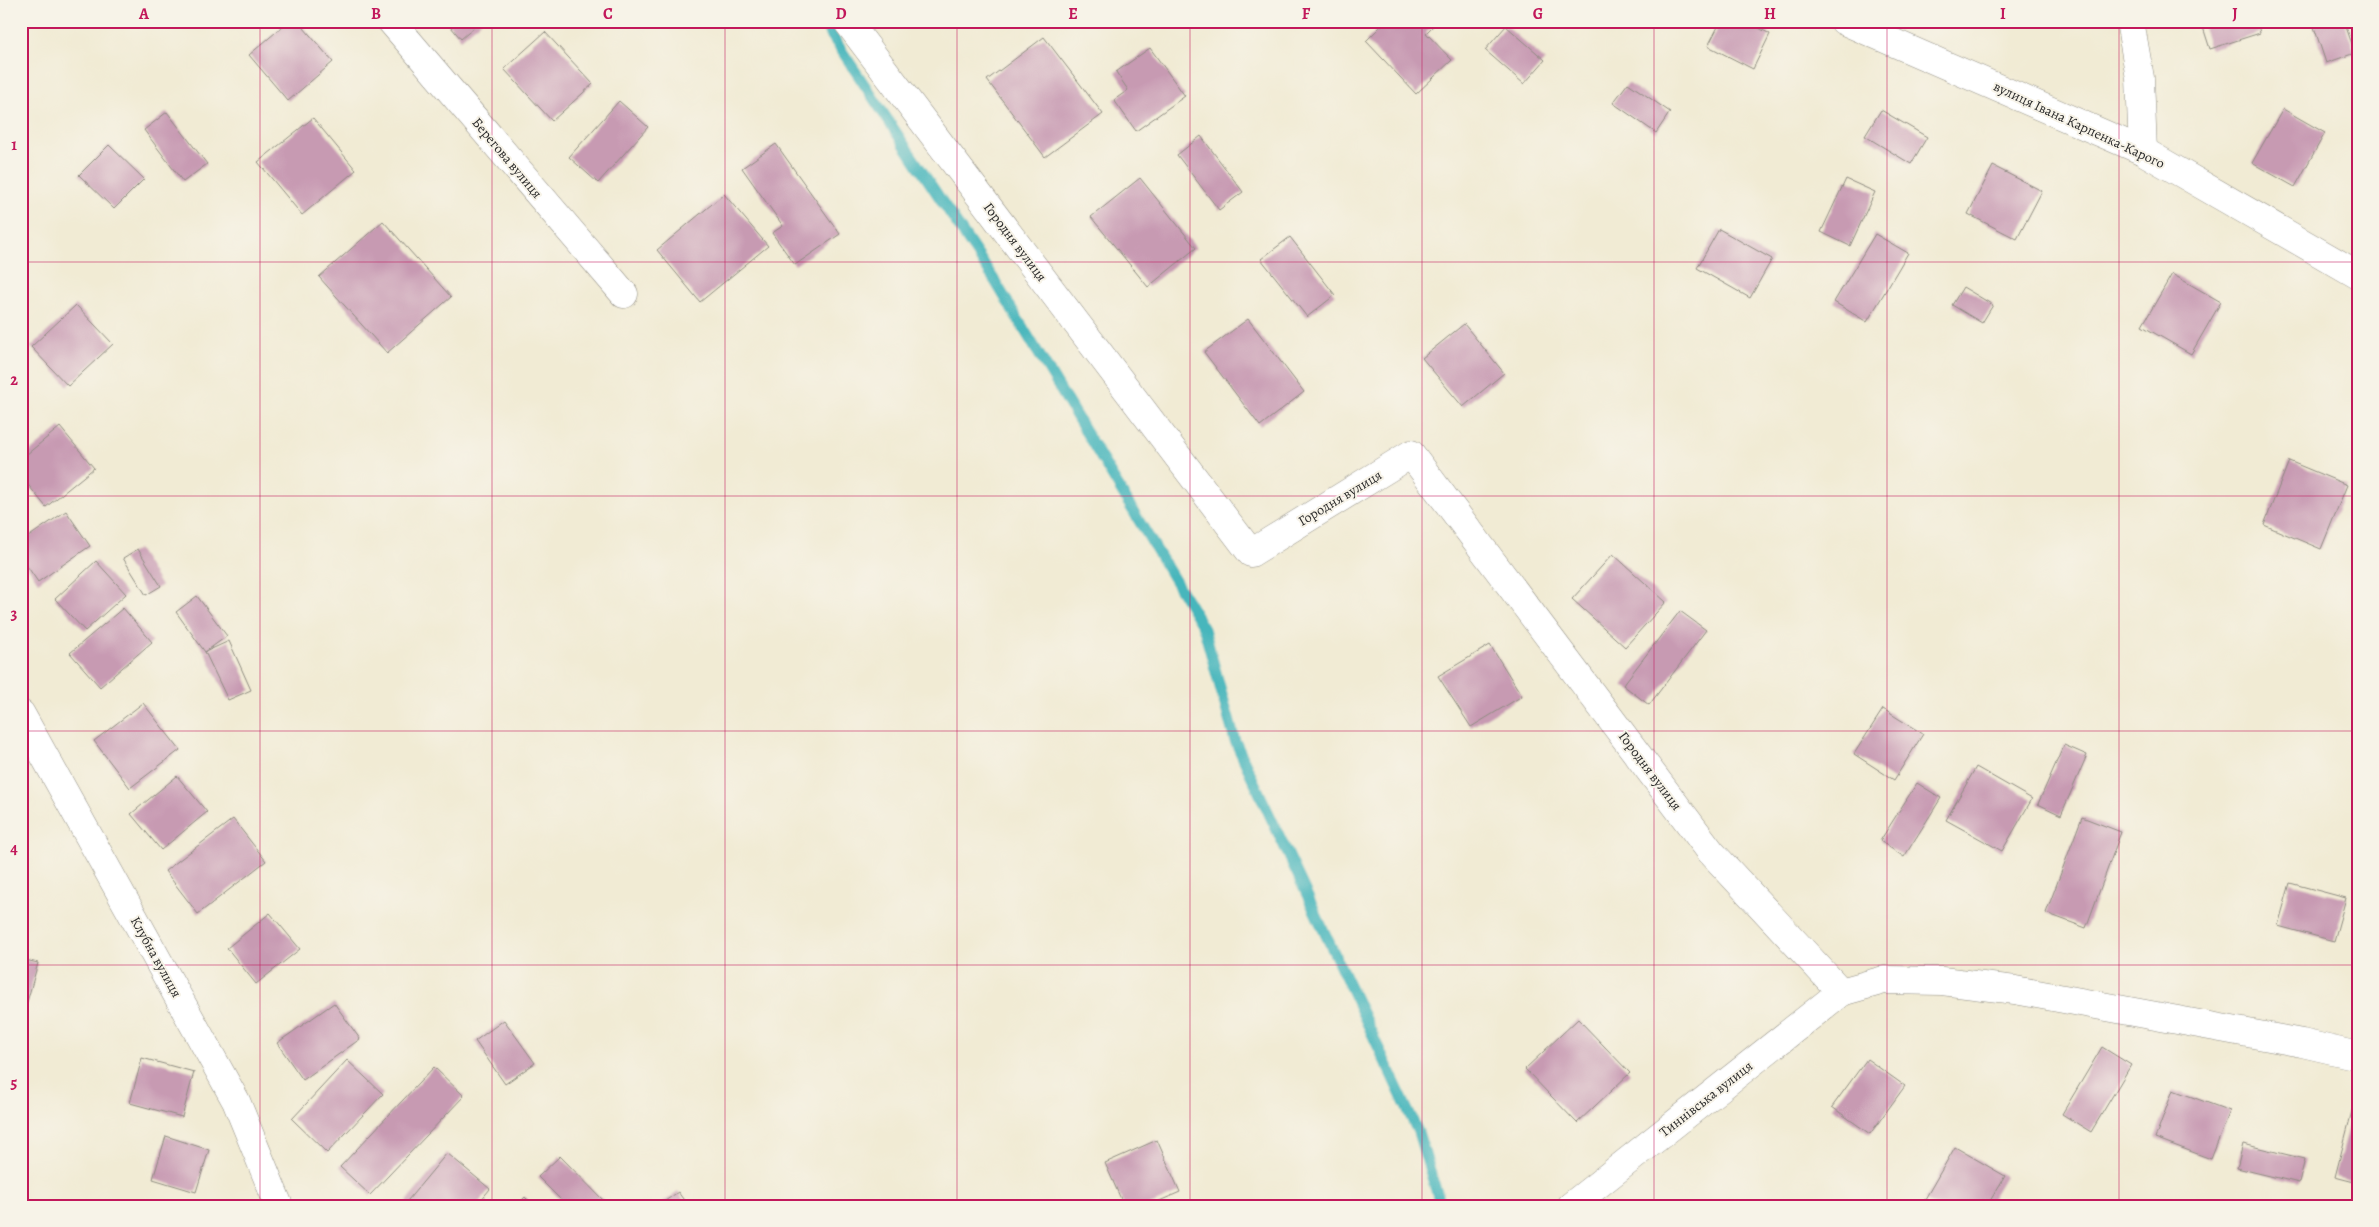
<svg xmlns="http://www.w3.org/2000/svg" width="2379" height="1227" viewBox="0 0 2379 1227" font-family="Alegreya,serif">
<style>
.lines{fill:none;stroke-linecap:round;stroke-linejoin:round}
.stream{stroke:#46b6bc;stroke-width:11}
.building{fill:#c79ab2}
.street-casing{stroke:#8e8b80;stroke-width:29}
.street{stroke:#fff;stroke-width:28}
.grid{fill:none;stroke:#c2185b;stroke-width:1;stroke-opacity:0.55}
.labels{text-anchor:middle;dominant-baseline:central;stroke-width:4;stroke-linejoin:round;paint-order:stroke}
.street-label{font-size:14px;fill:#2b2b2b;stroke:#f7f3e8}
.neatline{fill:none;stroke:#c2185b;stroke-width:2}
.grid-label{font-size:16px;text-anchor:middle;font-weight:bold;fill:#c2185b}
</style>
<rect width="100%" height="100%" fill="#f7f3e8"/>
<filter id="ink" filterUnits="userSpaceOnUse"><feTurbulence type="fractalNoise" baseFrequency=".02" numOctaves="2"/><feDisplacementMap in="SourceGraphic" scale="10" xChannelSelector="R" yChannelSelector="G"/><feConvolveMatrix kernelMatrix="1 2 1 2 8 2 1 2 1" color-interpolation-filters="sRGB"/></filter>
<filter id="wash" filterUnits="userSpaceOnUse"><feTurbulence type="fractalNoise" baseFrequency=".0096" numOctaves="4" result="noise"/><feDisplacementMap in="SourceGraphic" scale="20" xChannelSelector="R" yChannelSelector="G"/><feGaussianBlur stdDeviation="1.12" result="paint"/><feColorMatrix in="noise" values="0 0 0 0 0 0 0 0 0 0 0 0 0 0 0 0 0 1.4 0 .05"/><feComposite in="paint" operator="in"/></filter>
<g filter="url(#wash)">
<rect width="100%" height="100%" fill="#f1ebd4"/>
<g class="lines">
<path class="stream" d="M822,21l173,260 209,348 31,112 183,391 23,74"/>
</g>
<g id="blocks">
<g class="building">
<path d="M289,21h9l35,41 -45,39 -39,-46z"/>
<path d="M446,21h36l-21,18z"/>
<path d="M1386,21h52l-12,12 26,27 -36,34 -50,-53z"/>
<path d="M1721,21h25l24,13 -17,35 -45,-23z"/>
<path d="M2201,21h56l3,12 -50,16z"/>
<path d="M2312,21h32l11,32 -29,10z"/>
<path d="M1506,26l39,34 -21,24 -39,-34z"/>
<path d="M545,32l48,52 -41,37 -48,-52z"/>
<path d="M1044,37l59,77 -58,43 -58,-77z"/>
<path d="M1150,48l35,48 -49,35 -22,-31 14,-10 -12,-18z"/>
<path d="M1628,83l42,29 -14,21 -43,-30z"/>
<path d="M619,101l29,26 -50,56 -29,-26z"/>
<path d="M2283,109l42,24 -30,54 -43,-24z"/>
<path d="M1881,110l46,27 -16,27 -46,-28z"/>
<path d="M167,112l40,52 -24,18 -39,-52z"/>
<path d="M313,118l43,52 -54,45 -44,-53z"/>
<path d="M1201,136l42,56 -24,18 -42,-55z"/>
<path d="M776,144l64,90 -45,31 -23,-32 11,-7 -41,-58z"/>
<path d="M109,145l35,34 -30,30 -35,-34z"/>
<path d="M1993,166l49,25 -25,48 -49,-25z"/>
<path d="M1140,178l56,70 -48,39 -57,-70z"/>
<path d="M1846,179l29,13 -25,54 -29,-14z"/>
<path d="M21,186l8,7 -8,8z"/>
<path d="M724,194l44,52 -68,56 -43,-52z"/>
<path d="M383,221l68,76 -64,56 -68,-76z"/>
<path d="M1719,229l53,30 -22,39 -53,-30z"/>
<path d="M1875,234l33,19 -41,69 -33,-20z"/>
<path d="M1290,237l45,58 -28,22 -46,-58z"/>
<path d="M2172,274l49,28 -30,52 -49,-28z"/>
<path d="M1963,287l30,18 -11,18 -30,-18z"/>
<path d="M76,305l37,39 -45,42 -37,-39z"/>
<path d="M1248,319l56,73 -44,34 -56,-74z"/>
<path d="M1464,324l40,49 -41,34 -41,-49z"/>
<path d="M60,427l34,41 -48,39 -25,-31v-17z"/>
<path d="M2289,461l58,24 -26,64 -57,-24z"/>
<path d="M66,511l24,35 -52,36 -17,-25v-15z"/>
<path d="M138,549l23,37 -15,9 -23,-37z"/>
<path d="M1613,554l53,48 -41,45 -53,-48z"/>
<path d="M96,561l30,33 -41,37 -30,-32z"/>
<path d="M197,596l30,40 -22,16 24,-11 22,49 -23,10 -23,-48 -29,-40z"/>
<path d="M123,608l29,34 -52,45 -30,-34z"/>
<path d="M1680,611l26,19 -57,75 -26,-20z"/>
<path d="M1490,645l32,51 -51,31 -33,-51z"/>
<path d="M143,703l37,47 -50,38 -36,-47z"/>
<path d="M1883,709l40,25 -29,46 -40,-26z"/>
<path d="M2064,745l23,10 -26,60 -23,-11z"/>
<path d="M1976,767l56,32 -30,52 -56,-31z"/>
<path d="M177,776l30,36 -46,38 -30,-36z"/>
<path d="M1917,783l24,15 -37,59 -24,-16z"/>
<path d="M2082,817l39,15 -35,96 -40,-15z"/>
<path d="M233,819l33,42 -68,53 -33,-43z"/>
<path d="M2290,883l56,15 -12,43 -56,-15z"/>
<path d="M270,913l30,36 -44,35 -29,-36z"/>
<path d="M21,959l17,4 -16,57h-1z"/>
<path d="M334,1003l26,36 -57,41 -26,-37z"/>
<path d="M1578,1019l52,54 -53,50 -52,-54z"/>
<path d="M504,1020l31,43 -30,21 -30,-43z"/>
<path d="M2102,1047l29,18 -40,67 -29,-18z"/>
<path d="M142,1058l52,14 -12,45 -52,-14z"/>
<path d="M1867,1059l38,27 -35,48 -38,-27z"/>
<path d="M347,1060l36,34 -56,59 -35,-34z"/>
<path d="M434,1067l30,29 -94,99 -30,-28z"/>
<path d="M2173,1090l57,21 -19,48 -56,-21z"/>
<path d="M2353,1107l5,1v75l-23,-6z"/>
<path d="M166,1136l43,14 -13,42 -43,-13z"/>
<path d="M1157,1140l23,52 -32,14h-24l-19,-43z"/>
<path d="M2243,1144l62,15 -6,24 -62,-15z"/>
<path d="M1955,1147l50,29 -18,30h-50l-12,-7z"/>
<path d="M447,1153l43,36 -14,17h-73z"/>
<path d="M560,1156l46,47 -3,3h-36l-29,-29z"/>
<path d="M678,1192l10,14h-30z"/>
<path d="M525,1197l9,9h-18z"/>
</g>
</g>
</g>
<g filter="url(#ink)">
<use href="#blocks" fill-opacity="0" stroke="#8e8b80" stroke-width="1"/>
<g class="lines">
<g class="street-casing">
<g id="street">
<path d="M391,21l233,273"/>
<path d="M847,21l404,532 160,-99 300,398 130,140"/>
<path d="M1844,21l299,130 215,124"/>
<path d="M2130,21l10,57 3,73"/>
<path d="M21,714l215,387 43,105"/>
<path d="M1571,1206l270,-214 43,-12 58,1 73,9 287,53 56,13"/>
</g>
</g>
<use href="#street" class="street"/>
</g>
</g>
<path class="grid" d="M260,21v1185M492,21v1185M725,21v1185M957,21v1185M1190,21v1185M1422,21v1185M1654,21v1185M1887,21v1185M2119,21v1185M21,262h2337M21,496h2337M21,731h2337M21,965h2337"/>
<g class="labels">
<g class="street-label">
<text transform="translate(2079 125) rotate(25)">вулиця Івана Карпенка-Карого</text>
<text transform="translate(507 158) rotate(50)">Берегова вулиця</text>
<text transform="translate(1015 242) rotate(53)">Городня вулиця</text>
<text transform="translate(1340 498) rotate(-31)">Городня вулиця</text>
<text transform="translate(1650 771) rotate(53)">Городня вулиця</text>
<text transform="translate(156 957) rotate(61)">Клубна вулиця</text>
<text transform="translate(1706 1099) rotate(-38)">Тиннівська вулиця</text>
</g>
</g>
<rect width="2379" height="1227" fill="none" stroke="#f7f3e8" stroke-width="55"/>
<rect x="28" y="28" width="2324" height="1172" class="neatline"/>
<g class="grid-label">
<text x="144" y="19">A</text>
<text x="376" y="19">B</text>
<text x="608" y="19">C</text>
<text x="841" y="19">D</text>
<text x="1073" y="19">E</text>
<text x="1306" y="19">F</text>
<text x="1538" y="19">G</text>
<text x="1770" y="19">H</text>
<text x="2003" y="19">I</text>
<text x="2235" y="19">J</text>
<text x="14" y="150">1</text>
<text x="14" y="385">2</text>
<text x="14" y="619">3</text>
<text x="14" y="854">4</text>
<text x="14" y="1088">5</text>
</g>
</svg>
